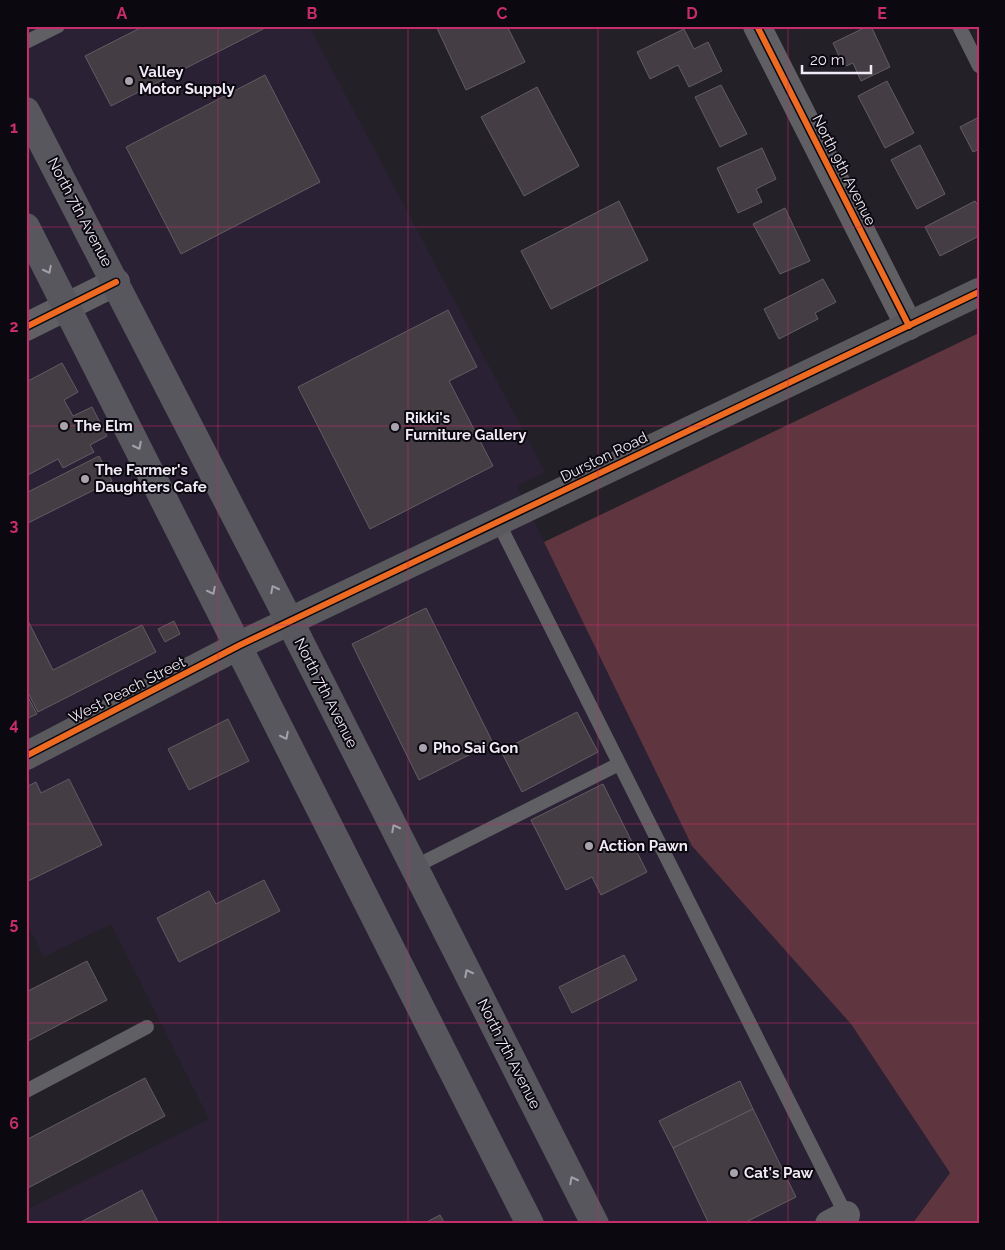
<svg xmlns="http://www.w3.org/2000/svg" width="1005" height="1250" viewBox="0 0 1005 1250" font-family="Raleway,sans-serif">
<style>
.built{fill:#2a2134}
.green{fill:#5f353f}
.building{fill:#443e44;stroke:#625c63}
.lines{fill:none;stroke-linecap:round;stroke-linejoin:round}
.service{stroke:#606064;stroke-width:14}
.minor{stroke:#606064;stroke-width:28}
.secondary{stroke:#5a595e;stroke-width:28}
.primary{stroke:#59575e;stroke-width:28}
.cycleway-casing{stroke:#0b080f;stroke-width:9}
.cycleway{stroke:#ed6a23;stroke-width:6}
.oneway{stroke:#a4a0aa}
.grid{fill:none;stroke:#c62d6a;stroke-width:1;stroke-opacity:0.55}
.poi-dot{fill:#a8a3ad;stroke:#0b080f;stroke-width:2}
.labels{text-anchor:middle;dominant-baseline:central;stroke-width:4;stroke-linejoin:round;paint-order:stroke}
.poi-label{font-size:15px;font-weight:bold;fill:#efeaf5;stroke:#0b080f;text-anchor:start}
.street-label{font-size:15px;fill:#efeaf5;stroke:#0b080f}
.neatline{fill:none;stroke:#c62d6a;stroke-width:2}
.grid-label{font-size:16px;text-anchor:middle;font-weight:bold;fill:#c62d6a}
</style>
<rect width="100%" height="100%" fill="#242028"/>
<path class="built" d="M26,26h283l236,446 -28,14 175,360 159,178 99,149 -38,51h-886v-14l183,-91 -98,-195 -67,33 -18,-35z"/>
<path class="green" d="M979,333v891h-67l38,-51 -99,-149 -159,-178 -148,-304z"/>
<g class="building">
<path d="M144,26h125l-158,80 -26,-50z"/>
<path d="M436,26h71l18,36 -59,28z"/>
<path d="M868,26h3l19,41 -29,14 -8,-18 -9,4 -11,-24z"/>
<path d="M684,29l10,20 14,-7 14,29 -33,16 -11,-22 -28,14 -13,-27z"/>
<path d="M265,75l55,107 -139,72 -55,-107z"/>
<path d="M887,81l27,52 -29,15 -27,-52z"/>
<path d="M721,85l26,49 -27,13 -25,-50z"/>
<path d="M537,87l42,79 -55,30 -43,-79z"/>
<path d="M979,117v32l-6,3 -13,-25z"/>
<path d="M920,145l25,49 -28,15 -26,-49z"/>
<path d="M762,148l14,31 -20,10 6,13 -24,11 -21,-45z"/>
<path d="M619,201l29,59 -97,49 -30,-58z"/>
<path d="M975,201l4,6v29l-39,20 -15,-29z"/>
<path d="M785,208l25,53 -30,13 -27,-50z"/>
<path d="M823,279l13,23 -21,11 3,6 -39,20 -15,-30z"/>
<path d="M448,310l29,57 -28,14 44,85 -123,63 -72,-142z"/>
<path d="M62,363l16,29 -14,8 9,16 19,-9 15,29 -17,9 4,7 -31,16 -5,-9 -32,17v-94z"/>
<path d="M99,456l13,25 -86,43v-31z"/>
<path d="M426,608l67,135 -74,37 -67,-136z"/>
<path d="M26,617l27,53 89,-45 14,27 -118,60 -12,-23z"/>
<path d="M174,621l6,13 -15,8 -7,-13z"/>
<path d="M28,697l9,17 -11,5v-21z"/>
<path d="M577,712l21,40 -76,40 -21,-41z"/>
<path d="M228,719l21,42 -60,29 -21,-41z"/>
<path d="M69,779l33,66 -76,37v-95l10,-5 5,11z"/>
<path d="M603,784l44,88 -46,23 -9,-18 -26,13 -35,-70z"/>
<path d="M264,880l16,31 -101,51 -22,-44 52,-27 7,13z"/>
<path d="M624,955l13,25 -65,33 -13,-26z"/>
<path d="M87,961l20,39 -81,42v-50z"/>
<path d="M145,1078l20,38 -139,73v-49z"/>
<path d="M740,1081l13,28 -80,39 -14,-27z"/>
<path d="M753,1109l43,88 -54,27h-33l-36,-76z"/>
<path d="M142,1190l17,34h-82z"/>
<path d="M440,1215l5,9h-22z"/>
</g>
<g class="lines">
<g class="service">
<path d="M959,26l20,40"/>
<path d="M26,42l32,-16"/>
<path d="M498,522l348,693"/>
<path d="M414,867l205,-103"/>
<path d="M26,1091l121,-64"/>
</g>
<g class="minor">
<path d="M757,26l152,300"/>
<path d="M26,327l90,-45"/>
<path d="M829,1224l17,-9"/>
</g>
<path class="secondary" d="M26,756l214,-111 739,-353"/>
<g class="primary">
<path d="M26,111l264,511 305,602"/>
<path d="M26,227l504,997"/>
</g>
<g class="cycleway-casing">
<g id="cycleway">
<path d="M757,26l152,300"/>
<path d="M26,327l90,-45"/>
<path d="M26,756l214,-111 739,-353"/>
</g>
</g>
<use href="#cycleway" class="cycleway"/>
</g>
<defs><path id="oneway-chevron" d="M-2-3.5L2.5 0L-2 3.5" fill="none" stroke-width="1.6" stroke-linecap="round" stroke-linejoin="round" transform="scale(1.25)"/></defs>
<g class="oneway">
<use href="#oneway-chevron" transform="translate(48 270) rotate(63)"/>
<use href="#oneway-chevron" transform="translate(138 446) rotate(63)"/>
<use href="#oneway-chevron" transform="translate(274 589) rotate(-117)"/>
<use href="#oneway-chevron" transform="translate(212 591) rotate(63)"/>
<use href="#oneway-chevron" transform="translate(285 736) rotate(63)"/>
<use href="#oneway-chevron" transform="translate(395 828) rotate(-117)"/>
<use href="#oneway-chevron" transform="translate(468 973) rotate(-117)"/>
<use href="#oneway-chevron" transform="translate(573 1180) rotate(-117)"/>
</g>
<path class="grid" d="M218,26v1198M408,26v1198M598,26v1198M788,26v1198M26,227h953M26,426h953M26,625h953M26,824h953M26,1023h953"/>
<g class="poi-dot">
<circle cx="129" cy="81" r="5"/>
<circle cx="64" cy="426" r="5"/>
<circle cx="395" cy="427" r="5"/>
<circle cx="85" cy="479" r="5"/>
<circle cx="423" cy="748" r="5"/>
<circle cx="589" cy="846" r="5"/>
<circle cx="734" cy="1173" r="5"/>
</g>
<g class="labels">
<g class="poi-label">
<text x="139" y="72">Valley<tspan x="139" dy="17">Motor Supply</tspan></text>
<text x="405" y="418">Rikki's<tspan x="405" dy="17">Furniture Gallery</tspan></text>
<text x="74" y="426">The Elm</text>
<text x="95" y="470">The Farmer's<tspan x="95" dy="17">Daughters Cafe</tspan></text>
<text x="433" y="748">Pho Sai Gon</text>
<text x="599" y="846">Action Pawn</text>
<text x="744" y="1173">Cat's Paw</text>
</g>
<g class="street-label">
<text transform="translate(844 170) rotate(63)">North 9th Avenue</text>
<text transform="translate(80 212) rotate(62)">North 7th Avenue</text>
<text transform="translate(604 457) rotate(-26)">Durston Road</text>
<text transform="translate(127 690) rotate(-27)">West Peach Street</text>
<text transform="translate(326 693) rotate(63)">North 7th Avenue</text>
<text transform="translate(509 1054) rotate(63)">North 7th Avenue</text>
</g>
</g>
<rect width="1005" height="1250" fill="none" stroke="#0b080f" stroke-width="55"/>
<path d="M802 65v8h69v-8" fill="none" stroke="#efeaf5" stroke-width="2.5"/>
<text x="810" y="65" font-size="15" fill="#efeaf5" stroke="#0b080f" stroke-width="4" paint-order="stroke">20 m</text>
<rect x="28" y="28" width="950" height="1194" class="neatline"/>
<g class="grid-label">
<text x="122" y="19">A</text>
<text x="312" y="19">B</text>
<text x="502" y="19">C</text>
<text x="692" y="19">D</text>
<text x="882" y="19">E</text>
<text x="14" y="133">1</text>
<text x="14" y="332">2</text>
<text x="14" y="531">3</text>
<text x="14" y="730">4</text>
<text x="14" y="929">5</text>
<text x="14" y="1129">6</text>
</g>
</svg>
